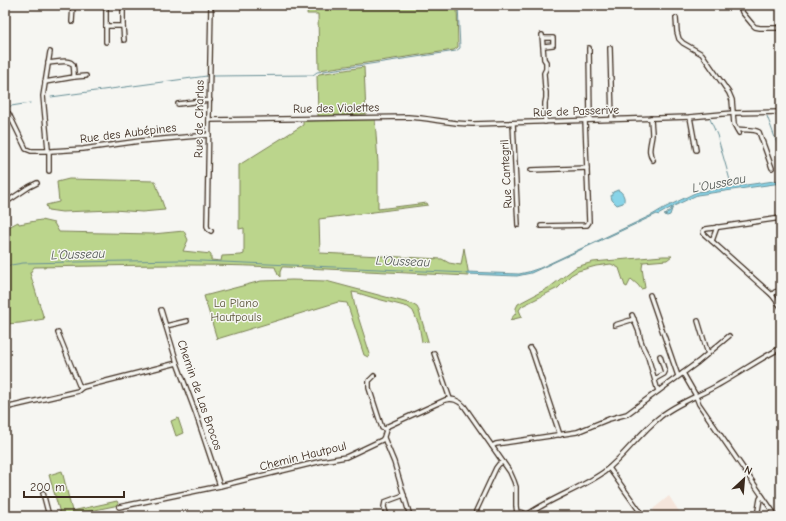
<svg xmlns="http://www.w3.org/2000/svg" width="786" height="521" viewBox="0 0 786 521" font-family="'Comic Neue',sans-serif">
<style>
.built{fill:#f5e5db}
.green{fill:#bbd58c;stroke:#7b8055}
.water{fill:#88d4e8;stroke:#699097}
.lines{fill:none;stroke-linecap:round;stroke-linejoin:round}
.stream{stroke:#699097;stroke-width:1}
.minor-casing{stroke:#3b2a1e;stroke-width:6}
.minor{stroke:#f6f6f2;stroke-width:3.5}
.labels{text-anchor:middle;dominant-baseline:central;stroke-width:3;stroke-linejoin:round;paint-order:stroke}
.street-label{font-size:12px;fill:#3b2a1e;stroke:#f6f6f2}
.park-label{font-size:12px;fill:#5b553a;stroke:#f6f6f2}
.water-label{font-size:13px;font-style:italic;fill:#4e5450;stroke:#f6f6f2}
</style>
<rect width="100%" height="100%" fill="#f6f6f2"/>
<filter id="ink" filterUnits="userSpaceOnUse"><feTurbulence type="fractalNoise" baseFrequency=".025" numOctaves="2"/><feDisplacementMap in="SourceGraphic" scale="8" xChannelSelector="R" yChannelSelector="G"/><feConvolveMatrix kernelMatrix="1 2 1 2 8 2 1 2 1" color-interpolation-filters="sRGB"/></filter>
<g filter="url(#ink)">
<path class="built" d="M669,496l13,20h-32l5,-4 -2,-3z"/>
<g class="green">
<path d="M308,5h149l1,42 -4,3 -135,20 -1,-56h-11z"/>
<path d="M364,67l2,47 -48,2 -1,-40 2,-2z"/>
<path d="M375,119l3,44v46l49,-6 1,2 -109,14 1,34 122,6 7,4 12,2 3,-17 5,28 -184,-9h-3l-2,5v5l-2,-2 -3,-8c-81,-4 -161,-1 -241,0l-4,6 14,46 -24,4 -15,1v-95l13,-7 1,2 22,-4 13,3 5,9 94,2 31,-3 4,9 -5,11 28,3v6l10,1 1,-5 19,-1 3,-1v-26l-5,1v-64l64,-40v-4z"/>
<path d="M69,179l86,2 10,29 -23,2 -29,-2 -51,2 -14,-2 -2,-5 13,-3 -2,-20z"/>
<path d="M663,256h9l-5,4 -24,2 -1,6 3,20 -4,1 -3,-4 -7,-6 -4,8 -2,-1 -6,-18 -8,-4 -15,2 -18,5 -7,4 -13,13 -36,18 -3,4 3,7 -12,3 6,-7v-5l2,-4 32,-17 26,-20 17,-5z"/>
<path d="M292,280l34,1 86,23 5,3 2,4 9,30 -6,1 -3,-17 -6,-14 -5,-4 -34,-9 -16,-5 -6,-1 3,15 15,47 -2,3 -4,-2 -17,-52 -9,-1 -121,37 -13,-43 57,-15z"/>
<path d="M178,418l5,15 -7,3 -5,-15z"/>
<path d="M62,471l10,40 45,-10 2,4 -53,11h-17l11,-3 -11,-38z"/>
</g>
<g class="water">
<path d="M781,180v3l-84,12 -23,11 -2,3 -2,6 -3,1 -3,-1 3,-1 1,-2 2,-1 2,-4 -14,8 -1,-1 -126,59 -14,3 -51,-2 1,-2 52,2 9,-2 12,-4 112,-53 10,-6 35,-17z"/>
<path d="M618,190c5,2 8,9 5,13l-6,2 -5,-5 -1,-4 2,-4z"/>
</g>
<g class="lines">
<g class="stream">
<path d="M213,76l100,-1 4,-3 139,-21 4,-3 -2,-43"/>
<path d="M51,97l156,-21"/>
<path d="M5,107l25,-4"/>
<path d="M767,116l14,38"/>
<path d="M710,119l7,16 15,52"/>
<path d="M5,266l18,-3 156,-3 288,13"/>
</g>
<g class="minor-casing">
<g id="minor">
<path d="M106,5v21h17v-21"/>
<path d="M740,5l2,7 10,12 3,3 5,1h21"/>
<path d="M676,18l1,14 2,7 4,4 19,11 27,39 3,7 2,24 5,9"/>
<path d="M72,22l1,-17"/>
<path d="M106,26v16"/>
<path d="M123,26l1,14"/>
<path d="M542,35l2,24 2,3v7l-2,4 1,15 1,4v6l-1,5v19"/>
<path d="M543,38h10v7l-9,1"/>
<path d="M589,48l1,72"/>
<path d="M610,48l2,71"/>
<path d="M74,77l12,-1"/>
<path d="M45,82l29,-5c0,-3 0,-9 -1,-12 -3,-7 -19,-2 -25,-2"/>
<path d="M178,104l32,-4"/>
<path d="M5,111l4,3 17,35 5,2h16"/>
<path d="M690,117l6,33"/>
<path d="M651,118c0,5 1,11 1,17 -1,9 -5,17 1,25"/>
<path d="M209,120l199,-3c22,1 43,7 65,7l217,-7 43,-4 48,-1"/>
<path d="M513,123l5,102"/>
<path d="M737,129c7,2 15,-1 22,3l13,36"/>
<path d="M48,149l-5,-53 7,-44"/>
<path d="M51,151l32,-2 57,-8 69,-6"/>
<path d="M531,170l56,-2"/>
<path d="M49,171v-19"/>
<path d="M5,203l24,-16 8,-4"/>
<path d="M781,218l-75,11 -2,1 -1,2 1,2 68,61 9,12"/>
<path d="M541,226l46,-1 2,-3 -4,-102"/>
<path d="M211,231l-3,-2 -1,-3 4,-221"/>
<path d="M712,241l5,-14"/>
<path d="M650,295l28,81"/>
<path d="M772,295l3,-3 6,-2"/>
<path d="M161,310l16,53 19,51 24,72"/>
<path d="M632,315l7,17 1,6 3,9 5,10 10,34"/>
<path d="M698,321l10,33"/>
<path d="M615,325l19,-6"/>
<path d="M166,326l21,-5"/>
<path d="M58,333l21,52 4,2"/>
<path d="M530,348l2,3 28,84"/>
<path d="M434,353l16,46"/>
<path d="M683,373l12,21 4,10 77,112"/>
<path d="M374,376l-5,5v7l13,40 3,1"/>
<path d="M655,379l9,-5 1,-2 -5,-16"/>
<path d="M5,408l73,-17 5,-4 94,-24"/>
<path d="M384,438l10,24 16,54"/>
<path d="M492,446l4,-2 81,-12 32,-13 18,-5 71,-52 31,-26"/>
<path d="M609,468l34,48"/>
<path d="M119,507l101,-21 102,-25 24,-4 36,-17c4,-4 2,-9 6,-14l57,-26c8,-2 13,0 19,6l46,66 4,9 2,6v19l1,7"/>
<path d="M476,511l20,-43 3,-4 4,-2"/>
<path d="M527,515c24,-17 53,-26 77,-43 21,-16 35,-39 56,-55 17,-14 39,-21 58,-32 22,-12 41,-26 63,-37"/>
<path d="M42,516l5,-2 1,-2 -5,-19"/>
<path d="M387,516l-3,-9 1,-5 19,-7"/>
<path d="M514,516c4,-5 9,-5 13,0"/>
<path d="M757,516l3,-17 2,-3"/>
</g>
</g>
<use href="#minor" class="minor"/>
</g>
</g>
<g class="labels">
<g class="street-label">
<text transform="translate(336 108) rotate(-1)">Rue des Violettes</text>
<text transform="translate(576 111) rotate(-2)">Rue de Passerive</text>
<text transform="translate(199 119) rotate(-89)">Rue de Charlas</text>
<text transform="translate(128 133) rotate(-7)">Rue des Aubépines</text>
<text transform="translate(506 174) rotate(-93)">Rue Cantegril</text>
<text transform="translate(200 395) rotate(71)">Chemin de Las Brocos</text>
<text transform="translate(303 456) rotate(-14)">Chemin Hautpoul</text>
</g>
<g class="park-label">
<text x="236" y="303">La Plano<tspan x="236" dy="14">Hautpouls</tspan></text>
</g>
<g class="water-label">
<text transform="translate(719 183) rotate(-11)">L'Ousseau</text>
<text transform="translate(78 254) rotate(-2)">L'Ousseau</text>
<text transform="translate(403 261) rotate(2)">L'Ousseau</text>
</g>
</g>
<rect width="786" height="521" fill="none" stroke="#f6f6f2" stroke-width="20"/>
<rect x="10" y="10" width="766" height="501" fill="none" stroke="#3b2a1e" stroke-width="1.5" filter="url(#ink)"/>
<g transform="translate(744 479) rotate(26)" stroke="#f6f6f2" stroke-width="3" paint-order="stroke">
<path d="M0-3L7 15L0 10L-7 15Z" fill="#3b2a1e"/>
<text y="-6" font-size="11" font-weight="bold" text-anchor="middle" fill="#3b2a1e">N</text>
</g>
<path d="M24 491v6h100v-6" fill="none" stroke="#3b2a1e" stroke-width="2"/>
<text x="30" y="491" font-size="12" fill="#3b2a1e" stroke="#f6f6f2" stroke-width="3" paint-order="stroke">200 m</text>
</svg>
